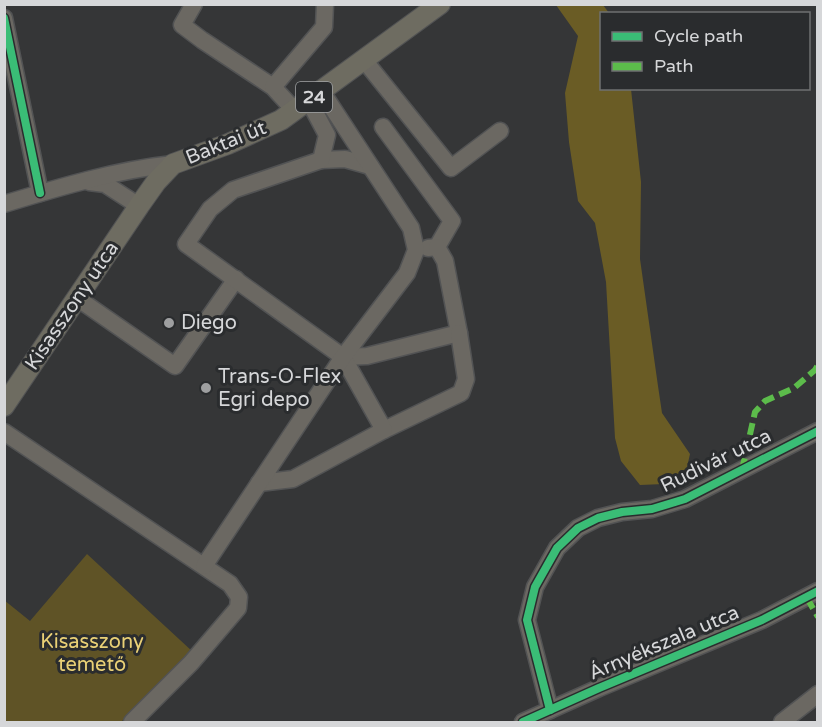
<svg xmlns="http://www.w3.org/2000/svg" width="822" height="727" viewBox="0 0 822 727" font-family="'Varela Round',sans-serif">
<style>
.green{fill:#5f5326}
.forest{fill:#6a5c25}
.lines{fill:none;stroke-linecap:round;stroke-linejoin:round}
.minor-casing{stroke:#525354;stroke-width:19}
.major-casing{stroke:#525354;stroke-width:22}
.minor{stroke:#6b6862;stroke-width:16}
.major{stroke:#6e6c61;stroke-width:20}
.quiet{stroke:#5cbc4b;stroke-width:6;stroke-dasharray:12 6;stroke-linecap:butt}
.cycleway-casing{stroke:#2a2c2e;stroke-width:11}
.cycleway{stroke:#3abd76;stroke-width:8}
.poi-dot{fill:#9e9fa0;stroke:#2a2c2e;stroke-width:2}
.labels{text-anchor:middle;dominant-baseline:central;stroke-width:6;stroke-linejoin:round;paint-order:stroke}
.shield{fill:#2a2c2e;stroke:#a2a4a6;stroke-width:1.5}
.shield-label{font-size:18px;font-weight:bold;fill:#d6d7d9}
.street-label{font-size:20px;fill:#d6d7d9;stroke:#2a2c2e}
.poi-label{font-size:20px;fill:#d6d7d9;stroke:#2a2c2e;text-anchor:start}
.park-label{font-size:20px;fill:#e9d076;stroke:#2a2c2e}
</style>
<rect width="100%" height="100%" fill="#353637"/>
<path class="green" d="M87,554l106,98 -72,70h-116l-1,-122 26,21z"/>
<path class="forest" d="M556,5h47l6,8 -7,1v74l29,1 10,93 -1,77 18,127 4,27 28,41 -5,22 -21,8 -24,1 -19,-24 -6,-23 -9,-156 -11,-59 -17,-22 -9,-59 -4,-49 13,-57z"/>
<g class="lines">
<g class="minor-casing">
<g id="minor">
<path d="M194,4l-12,21 20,15 71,47 22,24"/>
<path d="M4,18l36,175"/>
<path d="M364,60l87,108 49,-37"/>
<path d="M273,87l51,-60 1,-23"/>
<path d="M383,127l69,94 -15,26 -9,1"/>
<path d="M321,160l24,-1 25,7"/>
<path d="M89,182l16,2 34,22"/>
<path d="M4,204c56,-17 112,-34 169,-40"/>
<path d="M77,298l98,68 61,-87"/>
<path d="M343,357l24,-1 92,-23 -14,-72 -8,-14"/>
<path d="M384,430l77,-37 5,-14 -7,-46"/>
<path d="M4,432l226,152 9,13 -1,11 -47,55 -59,59"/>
<path d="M259,483l34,-4 91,-49 -41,-73 -157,-113 24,-35 23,-19 88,-30 6,-25 -18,-34"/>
<path d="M204,566l139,-209 64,-84 9,-23 -5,-22 -89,-136"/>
<path d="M550,710l-23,-90 8,-33 22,-39 21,-20 20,-10 24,-6 30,-3 33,-10 133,-68"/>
<path d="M523,722l76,-34 163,-68 56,-29"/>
<path d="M782,722l36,-28"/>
</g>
</g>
<g class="major-casing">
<path id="major" d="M4,406l135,-200 17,-24 17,-18 55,-20 53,-24 159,-116"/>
</g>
<use href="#minor" class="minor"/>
<use href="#major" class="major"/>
<g class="quiet">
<path d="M742,470l13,-58 10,-11 29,-13 21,-18 3,-5"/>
<path d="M807,598l11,19"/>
</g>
<g class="cycleway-casing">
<g id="cycleway">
<path d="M4,18l36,175"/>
<path d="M550,710l-23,-90 8,-33 22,-39 21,-20 20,-10 24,-6 30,-3 33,-10 133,-68"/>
<path d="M523,722l76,-34 163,-68 56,-29"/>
</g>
</g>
<use href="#cycleway" class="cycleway"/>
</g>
<g class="poi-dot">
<circle cx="169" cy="323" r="6"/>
<circle cx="206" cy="388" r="6"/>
</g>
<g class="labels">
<rect class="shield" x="296" y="82" width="36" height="30" rx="4.5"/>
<g class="shield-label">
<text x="314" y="97">24</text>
</g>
<g class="street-label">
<text transform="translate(226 143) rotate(-22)">Baktai út</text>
<text transform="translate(72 306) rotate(-56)">Kisasszony utca</text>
<text transform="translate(716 461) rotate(-26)">Rudivár utca</text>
<text transform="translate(664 643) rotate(-23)">Árnyékszala utca</text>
</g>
<g class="poi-label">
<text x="181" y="323">Diego</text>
<text x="218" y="377">Trans-O-Flex<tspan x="218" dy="23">Egri depo</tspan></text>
</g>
<g class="park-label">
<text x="92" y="642">Kisasszony<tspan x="92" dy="23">temető</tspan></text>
</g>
</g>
<rect width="822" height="727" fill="none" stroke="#d6d7d9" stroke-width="12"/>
<rect x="600" y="12" width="210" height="78" fill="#2a2c2e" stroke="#6f7072" stroke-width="1.5"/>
<rect x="612" y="32" width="30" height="9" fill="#3abd76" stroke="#6f7072" stroke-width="1.5"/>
<text x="654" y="42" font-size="18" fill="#d6d7d9">Cycle path</text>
<rect x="612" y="62" width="30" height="9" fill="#5cbc4b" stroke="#6f7072" stroke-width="1.5"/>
<text x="654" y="72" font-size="18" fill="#d6d7d9">Path</text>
</svg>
